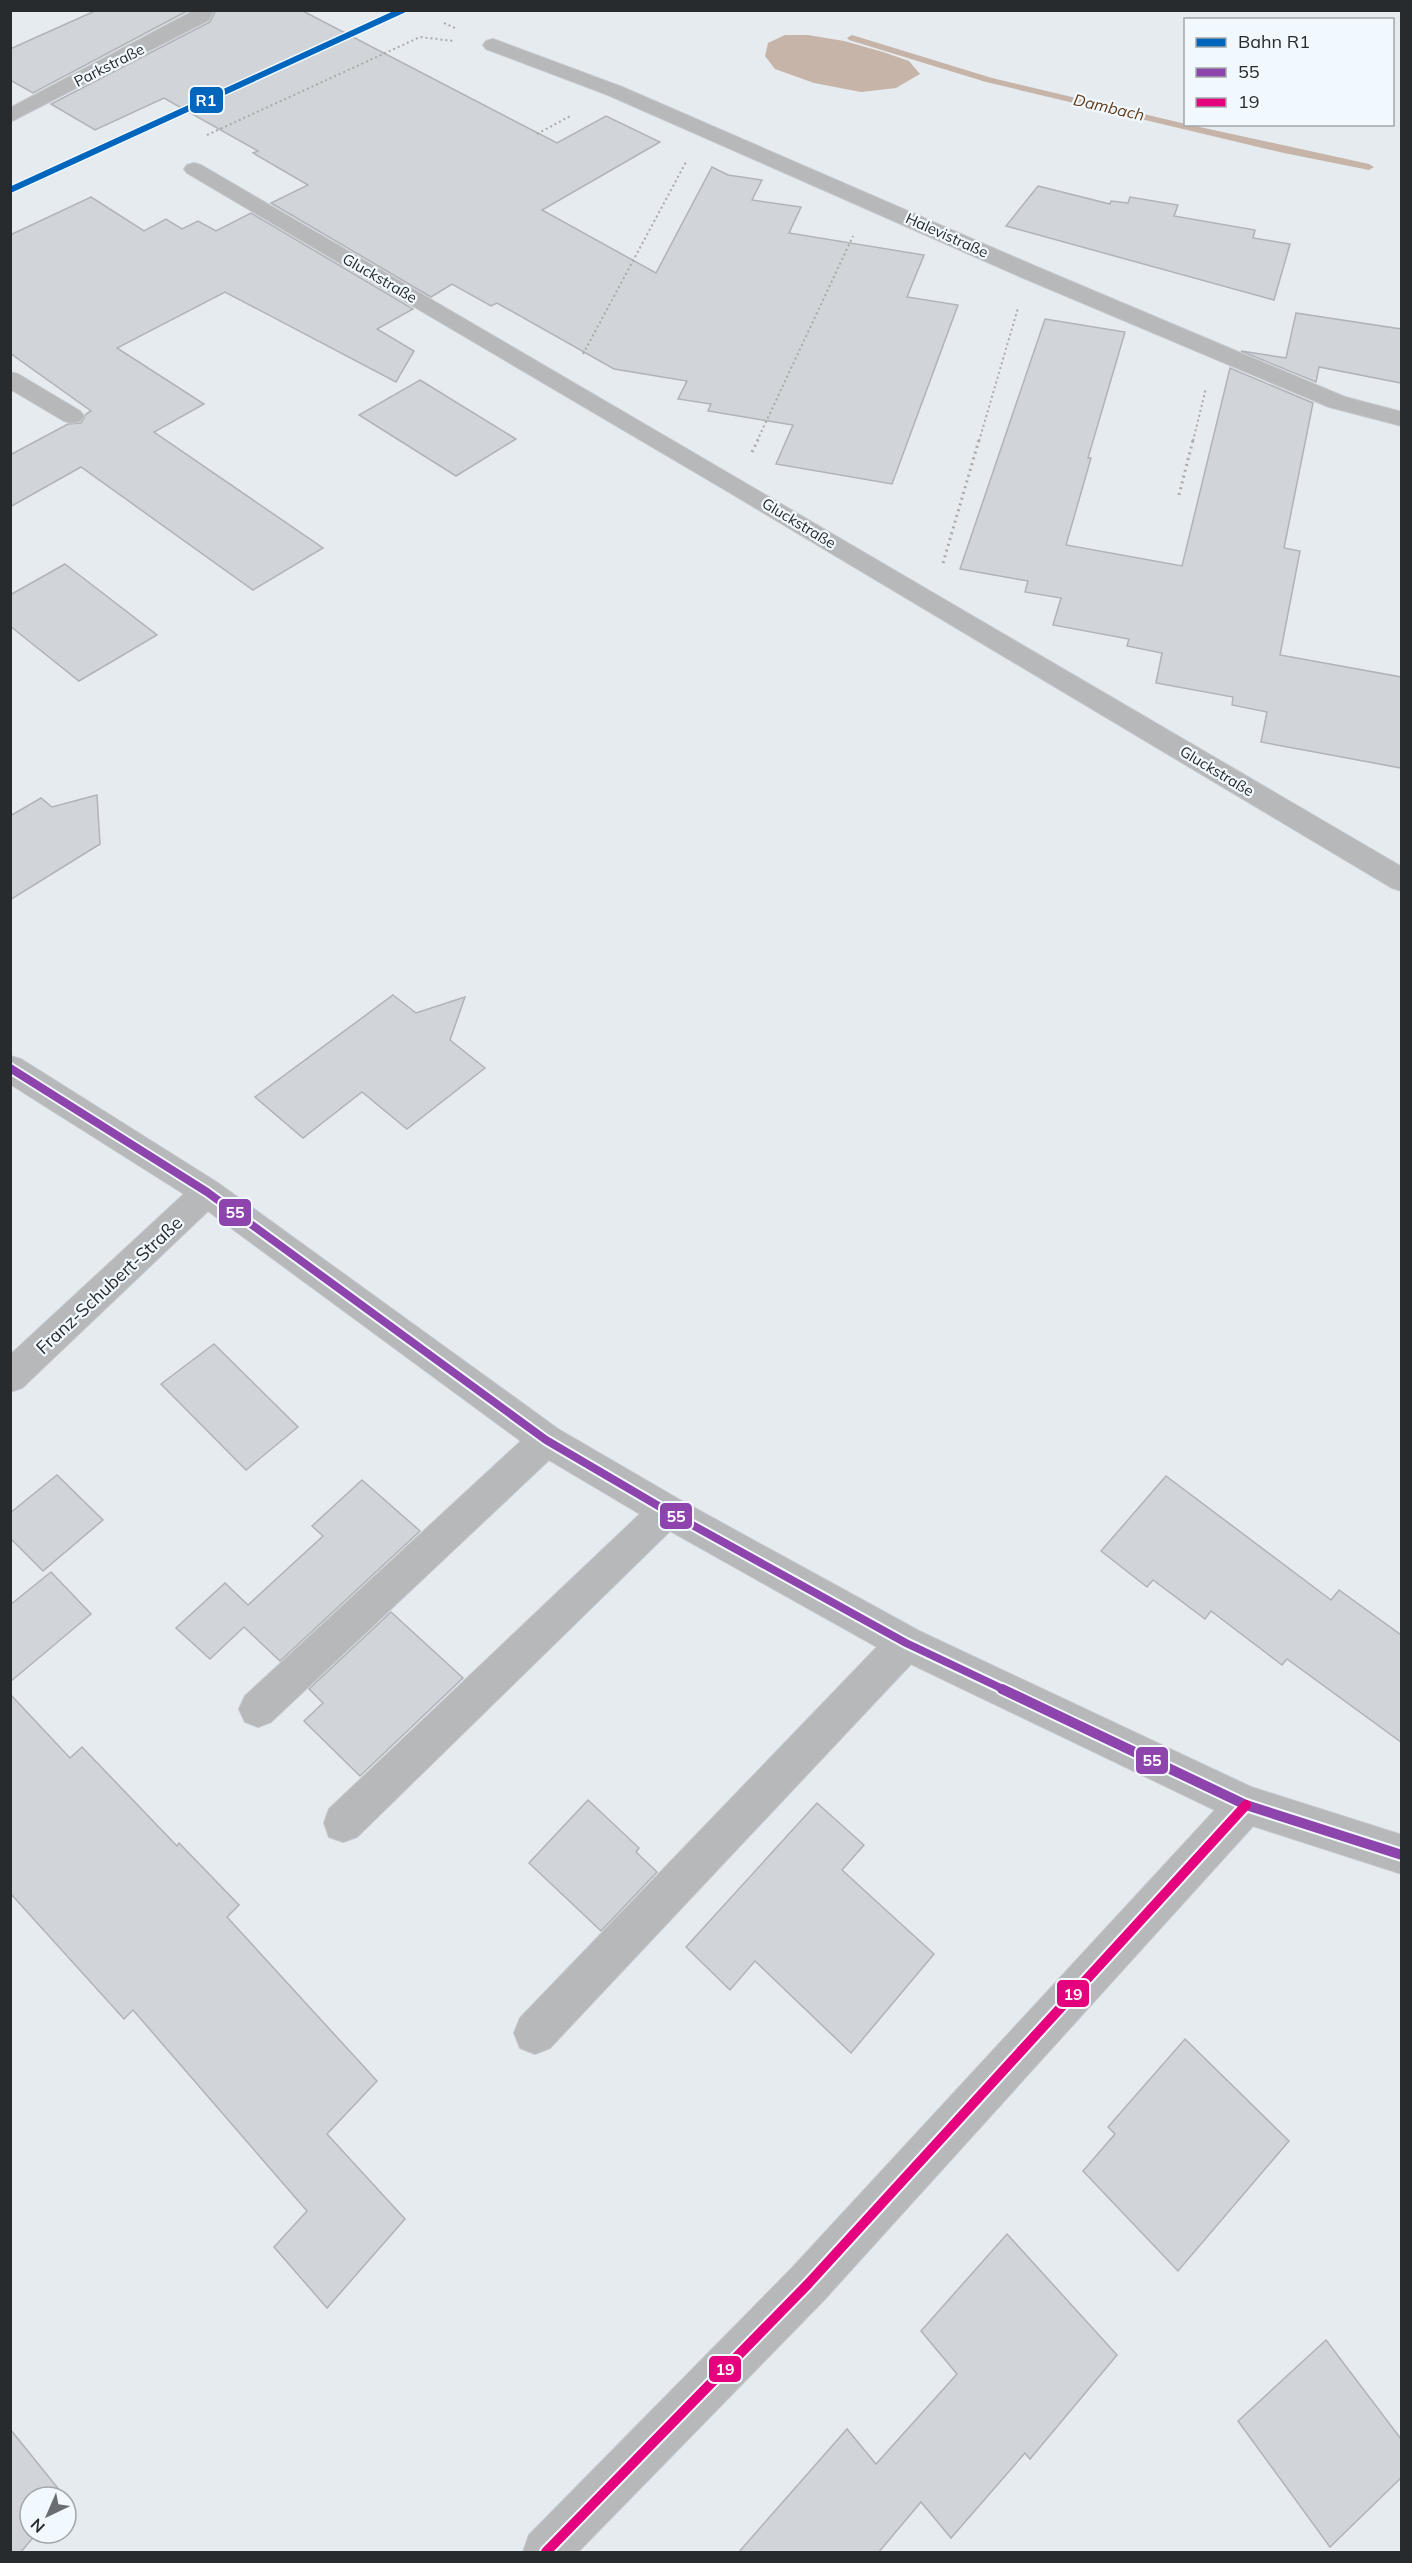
<svg xmlns="http://www.w3.org/2000/svg" width="1412" height="2563" viewBox="0 0 1412 2563" font-family="Mulish,sans-serif">
<style>
.water{fill:#c5b4a7}
.lines{fill:none;stroke-linecap:round;stroke-linejoin:round}
.stream{fill:#c5b4a7;fill-rule:evenodd}
.building{fill:#d1d4d8;stroke:#b0b3b7;stroke-width:1.5}
.minor-casing{stroke:#c5c8cc;stroke-width:2}
.path-far1{stroke:#a9aaac;stroke-width:2;stroke-dasharray:2 3;stroke-linecap:butt}
.path{stroke:#a9aaac;stroke-width:3;stroke-dasharray:2 4;stroke-linecap:butt}
.minor{fill:#b6b8ba;fill-rule:evenodd}
.bus-1-far1-casing{stroke:#f1f9ff;stroke-width:12}
.bus-1-casing{stroke:#f1f9ff;stroke-width:14}
.bus-2-casing{stroke:#f1f9ff;stroke-width:14}
.bus-1-far1{stroke:#8e44ad;stroke-width:8}
.bus-1{stroke:#8e44ad;stroke-width:10}
.bus-2{stroke:#e5007d;stroke-width:10}
.rail-1-casing{stroke:#f1f9ff;stroke-width:9}
.rail-1{stroke:#0065bd;stroke-width:6}
.labels{text-anchor:middle;dominant-baseline:central;stroke-width:4.5;stroke-linejoin:round;paint-order:stroke}
.far-street-label{font-size:15px;fill:#282b2e;stroke:#f1f9ff}
.far-water-label{font-size:16px;font-style:italic;fill:#633c1a;stroke:#f1f9ff}
.street-label{font-size:18px;fill:#282b2e;stroke:#f1f9ff}
.line-badge{stroke:#f1f9ff;stroke-width:2}
.badge-label{font-size:16px;text-anchor:middle;font-weight:bold;fill:#fff}
</style>
<rect width="100%" height="100%" fill="#e6ebf0"/>
<path class="water" d="M785,35h23l36,6 39,11 26,9 11,13 -24,14 -35,4 -47,-9 -39,-14 -10,-13 3,-13z"/>
<g class="lines">
<path class="stream" d="M852,35l140,43 194,46 183,40 5,3 -5,3 -85,-17 -298,-71 -137,-42 -2,-2z"/>
</g>
<g class="building">
<path d="M97,10h92l-156,83 -23,-13v-31z"/>
<path d="M216,10h85l256,133 49,-27 54,26 -118,68 114,63 56,-106 16,8 34,5 -10,20 49,7 -12,26 135,22 -17,42 51,8 -66,179 -116,-20 17,-39 -85,-14 3,-7 -33,-5 9,-18 -73,-12 -117,-66 -6,3 -39,-22 -21,13 -160,-94 37,-18 -55,-32 5,-2 -94,-53 -69,32 -44,-26 159,-82z"/>
<path d="M1038,186l72,18 1,-3 17,2 2,-6 48,8 -4,11 81,14 -2,8 37,6 -16,56 -268,-74z"/>
<path d="M91,197l53,34 22,-12 16,10 16,-8 18,10 35,-18 162,96 -36,20 37,22 -18,31 -171,-90 -108,56 87,56 -50,28 169,116 -70,42 -172,-123 -71,40v-52l58,-31 13,-1 5,-9 5,-3 -81,-58v-118z"/>
<path d="M1296,313l105,16v54l-82,-16 -3,15 -75,-31 45,7z"/>
<path d="M1045,319l80,13 -37,126h3l-25,87 116,21 48,-198 83,35 -29,145 16,3 -20,104 121,22v91l-140,-26 6,-30 -35,-7 1,-8 -77,-14 6,-30 -35,-7 2,-7 -76,-14 8,-27 -36,-6 3,-11 -68,-12z"/>
<path d="M420,380l96,59 -60,37 -97,-61z"/>
<path d="M65,564l92,71 -78,46 -69,-55v-31z"/>
<path d="M97,795l3,49 -90,56v-84l31,-18 11,9z"/>
<path d="M393,995l23,18 49,-16 -15,43 35,28 -78,61 -45,-37 -59,46 -48,-41z"/>
<path d="M214,1344l84,83 -52,43 -85,-86z"/>
<path d="M57,1475l46,45 -60,51 -33,-33v-25z"/>
<path d="M1166,1476l165,124 8,-10 62,45v107l-114,-83 -5,6 -71,-54 -6,8 -52,-39 -6,7 -46,-36z"/>
<path d="M362,1480l58,51 -140,130 -36,-34 -34,32 -34,-31 49,-45 23,22 75,-69 -11,-10z"/>
<path d="M51,1572l40,42 -81,68v-77z"/>
<path d="M391,1612l72,66 -103,98 -56,-55 19,-18 -14,-14z"/>
<path d="M10,1694l60,64 12,-11 95,99 2,-3 60,62 -12,12 150,164 -50,53 78,85 -78,89 -53,-61 33,-36 -174,-201 -9,9 -114,-126z"/>
<path d="M588,1800l51,48 -3,4 21,20 -56,59 -72,-68z"/>
<path d="M817,1803l47,42 -22,25 92,84 -83,99 -96,-92 -25,29 -44,-43z"/>
<path d="M1185,2039l104,102 -111,130 -95,-100 32,-37 -7,-7z"/>
<path d="M1007,2234l110,121 -87,104 -5,-6 -74,85 -30,-36 -43,51h-140l109,-124 29,35 81,-90 -36,-43z"/>
<path d="M1326,2340l75,99v39l-71,69 -92,-126z"/>
<path d="M10,2429l55,68h-35v36h7l-17,20h-10z"/>
</g>
<g class="lines">
<g class="minor-casing">
<g id="minor">
<path d="M195,10h19l-5,10 -199,102v-14z"/>
<path d="M493,39l129,48 415,180 308,130 57,15v14l-73,-19 -308,-130 -413,-182 -122,-46 -3,-4 3,-4z"/>
<path d="M194,163l7,2 1201,702v24l-10,-3 -665,-397 -540,-318 -3,-4 3,-4z"/>
<path d="M10,372l8,2 62,37 4,5 -4,5 -8,2 -8,-2 -54,-32z"/>
<path d="M10,1056l11,3 197,124 340,246 122,71 239,131 332,156 151,48v39l-149,-48 -429,474 -246,252h-55l6,-17 263,-267 423,-458 -304,-146 -361,384 -15,6 -15,-6 -6,-15 6,-15 357,-371 -207,-116 -313,306 -14,5 -14,-5 -5,-14 5,-14 311,-295 -91,-54 -278,262 -13,5 -13,-5 -6,-13 6,-13 276,-255 -313,-230 -186,177 -12,4v-37l174,-161 -174,-110z"/>
</g>
</g>
<g class="path-far1">
<path d="M444,23l13,6"/>
<path d="M537,134l35,-19"/>
<path d="M207,135l213,-98 34,4"/>
<path d="M583,354l103,-192"/>
<path d="M757,441l96,-205"/>
<path d="M979,441l39,-133"/>
<path d="M1193,441l13,-53"/>
</g>
<g class="path">
<path d="M752,452l6,-12"/>
<path d="M1179,495l14,-55"/>
<path d="M943,563l36,-123"/>
</g>
<use href="#minor" class="minor"/>
<g class="bus-1-far1-casing">
<path id="bus-1-far1" d="M10,1068l197,124 339,248 121,71 239,132 99,47"/>
</g>
<g class="bus-1-casing">
<path id="bus-1" d="M1002,1689l244,116 156,50"/>
</g>
<g class="bus-2-casing">
<path id="bus-2" d="M546,2552l262,-268 438,-479"/>
</g>
<use href="#bus-1-far1" class="bus-1-far1"/>
<use href="#bus-1" class="bus-1"/>
<use href="#bus-2" class="bus-2"/>
<g class="rail-1-casing">
<path id="rail-1" d="M10,190l393,-180"/>
</g>
<use href="#rail-1" class="rail-1"/>
</g>
<g class="labels">
<g class="far-street-label">
<text transform="translate(109 65) rotate(-27)">Parkstraße</text>
<text transform="translate(947 235) rotate(24)">Halevistraße</text>
<text transform="translate(380 278) rotate(30)">Gluckstraße</text>
<text transform="translate(799 523) rotate(31)">Gluckstraße</text>
<text transform="translate(1217 771) rotate(31)">Gluckstraße</text>
</g>
<g class="far-water-label">
<text transform="translate(1109 107) rotate(13)">Dambach</text>
</g>
<g class="street-label">
<text transform="translate(109 1285) rotate(-43)">Franz-Schubert-Straße</text>
</g>
</g>
<g class="line-badge">
<rect x="189" y="86" width="35" height="28" rx="6" fill="#0065bd"/>
<rect x="218" y="1198" width="34" height="29" rx="6" fill="#8e44ad"/>
<rect x="659" y="1502" width="34" height="28" rx="6" fill="#8e44ad"/>
<rect x="1135" y="1746" width="34" height="29" rx="6" fill="#8e44ad"/>
<rect x="1056" y="1979" width="34" height="29" rx="6" fill="#e5007d"/>
<rect x="708" y="2355" width="34" height="28" rx="6" fill="#e5007d"/>
</g>
<g class="badge-label">
<text x="206" y="106">R1</text>
<text x="235" y="1218">55</text>
<text x="676" y="1522">55</text>
<text x="1152" y="1766">55</text>
<text x="1073" y="2000">19</text>
<text x="725" y="2375">19</text>
</g>
<rect width="1412" height="2563" fill="none" stroke="#282b2e" stroke-width="24"/>
<rect x="1184" y="18" width="210" height="108" fill="#f1f9ff" stroke="#a1a7ab" stroke-width="1.5"/>
<rect x="1196" y="38" width="30" height="9" fill="#0065bd" stroke="#a1a7ab" stroke-width="1.5"/>
<text x="1238" y="48" font-size="18" fill="#282b2e">Bahn R1</text>
<rect x="1196" y="68" width="30" height="9" fill="#8e44ad" stroke="#a1a7ab" stroke-width="1.5"/>
<text x="1238" y="78" font-size="18" fill="#282b2e">55</text>
<rect x="1196" y="98" width="30" height="9" fill="#e5007d" stroke="#a1a7ab" stroke-width="1.5"/>
<text x="1238" y="108" font-size="18" fill="#282b2e">19</text>
<g transform="translate(48 2515) rotate(224)"><circle r="28" fill="#f1f9ff" stroke="#a1a7ab" stroke-width="1.5"/>
<path d="M0-4.5L10 22L0 15L-10 22Z" fill="#6a6e72"/>
<text y="-9" font-size="16" font-weight="bold" text-anchor="middle" fill="#282b2e">N</text>
</g>
</svg>
